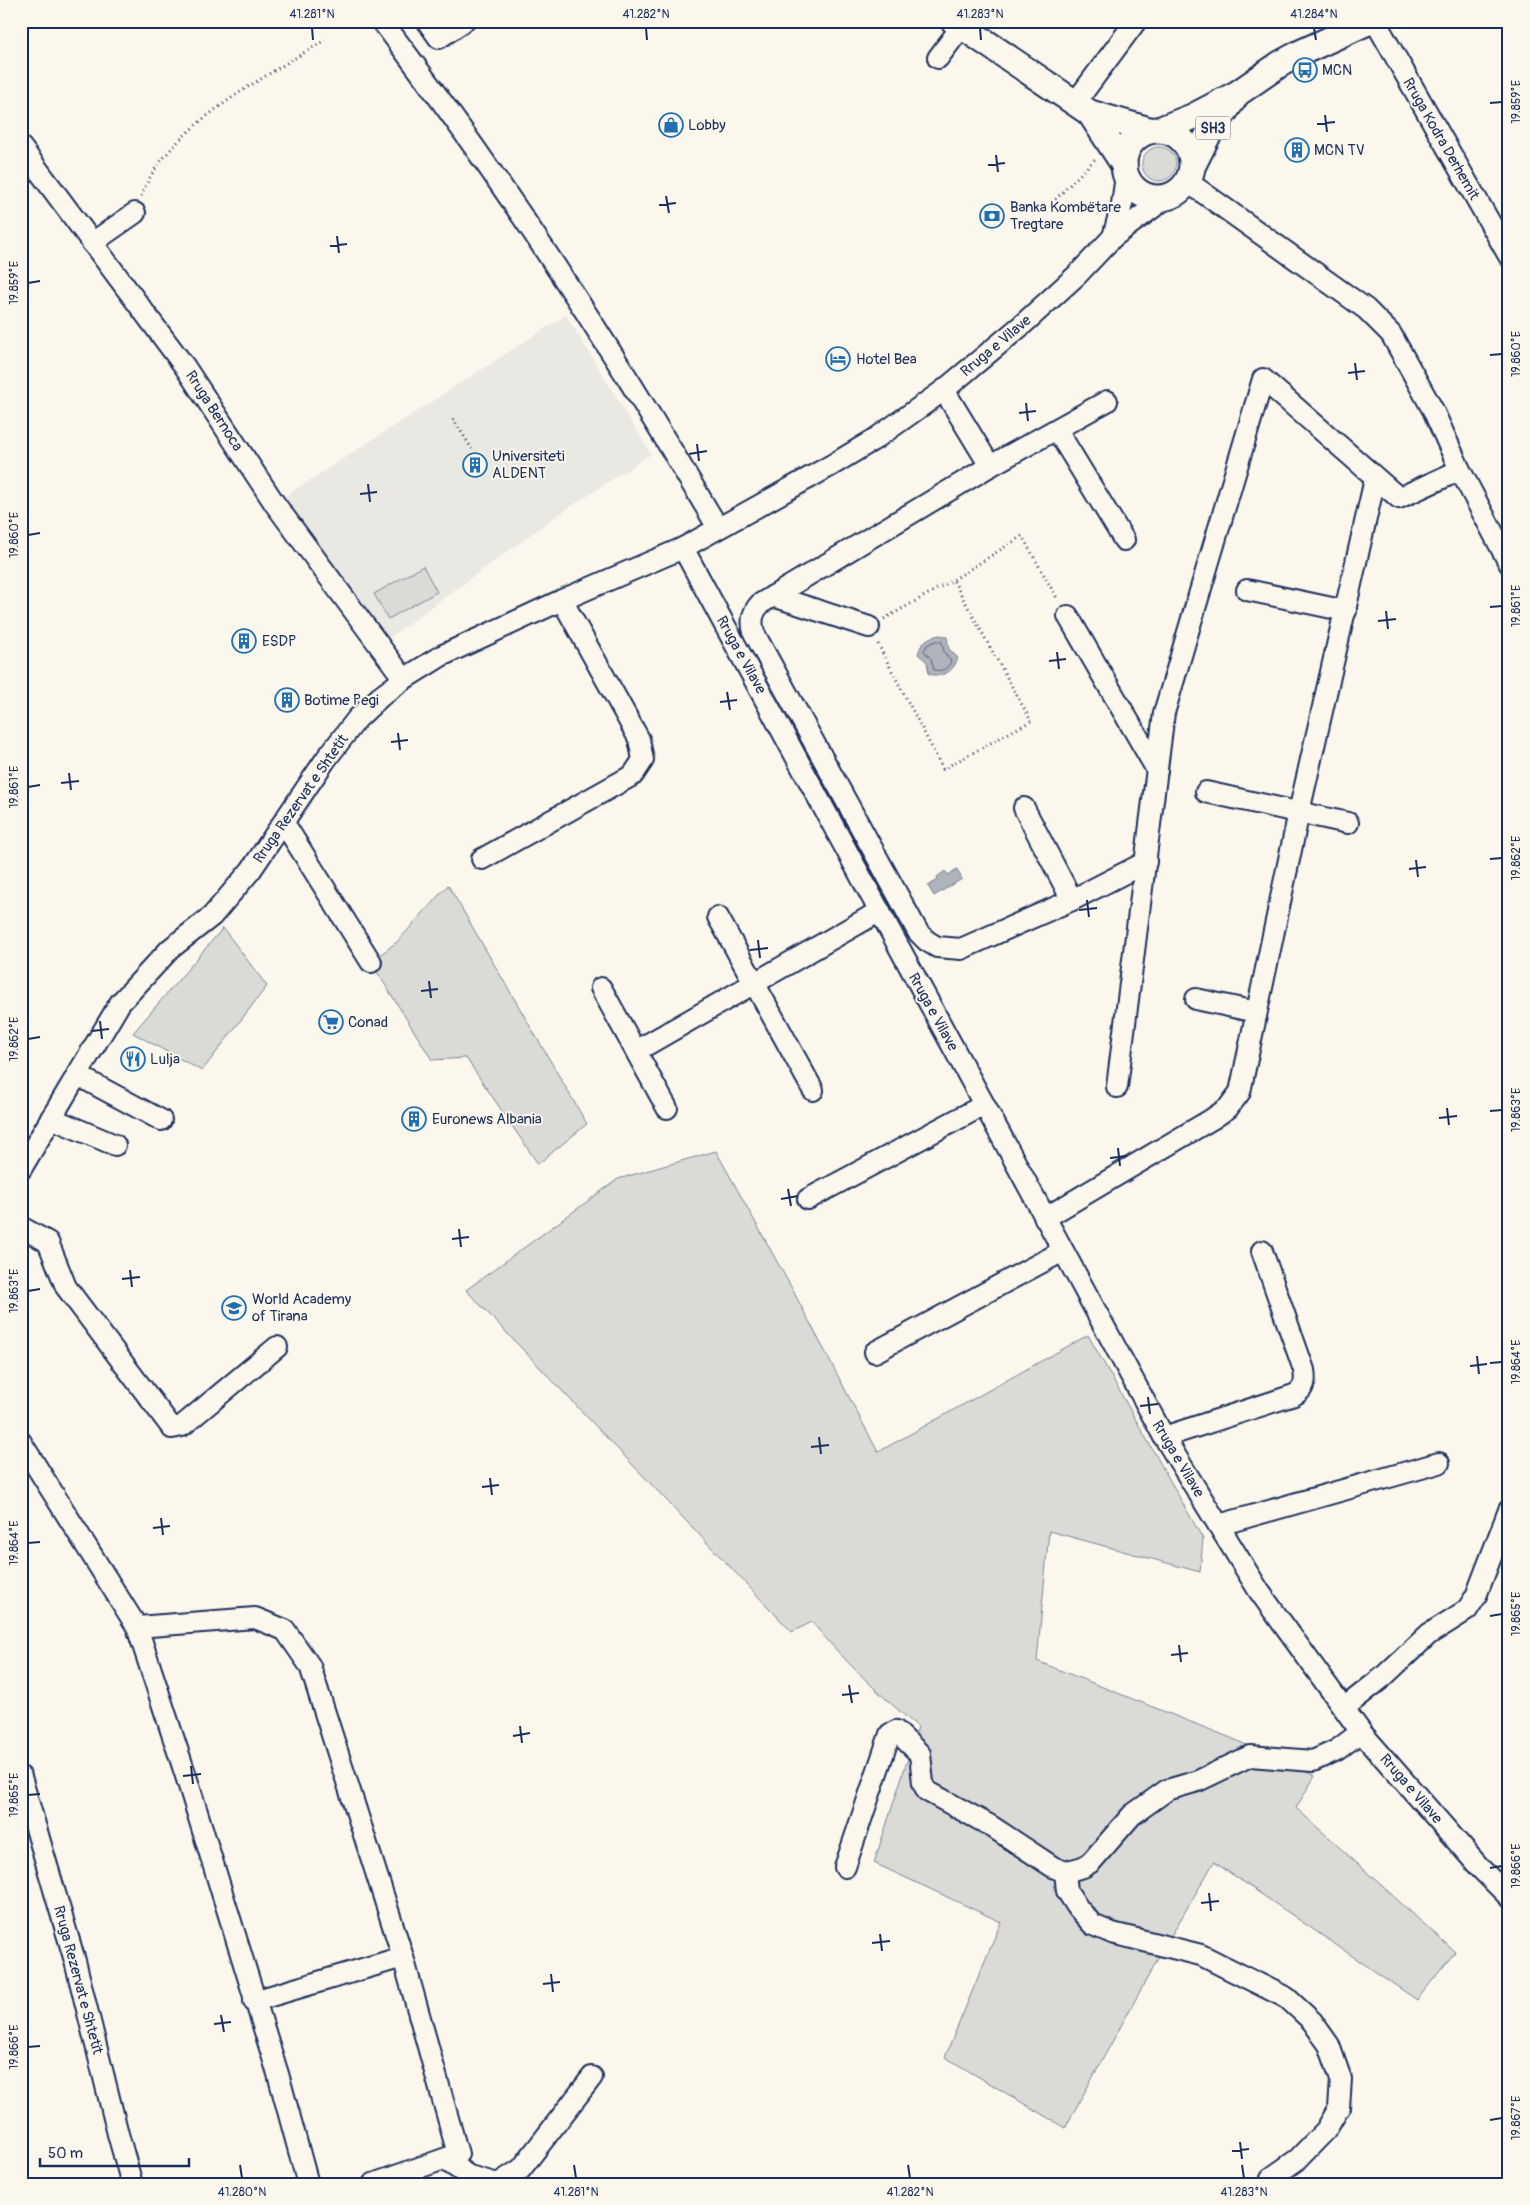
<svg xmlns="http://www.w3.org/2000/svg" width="1530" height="2205" viewBox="0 0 1530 2205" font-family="Pangolin,sans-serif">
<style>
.built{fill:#eae8e2}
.green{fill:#dadad7;stroke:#7a849a}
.water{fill:#afb3bb;stroke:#747e96}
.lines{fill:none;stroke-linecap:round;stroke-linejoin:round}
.shore{stroke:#566483;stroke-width:1}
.minor-casing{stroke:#1b2f5e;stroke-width:24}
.major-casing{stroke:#1b2f5e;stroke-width:29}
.path{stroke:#1b2f5e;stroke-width:3;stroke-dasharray:1 4;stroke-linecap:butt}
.minor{stroke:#fbf7ec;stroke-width:20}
.major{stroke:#fbf7ec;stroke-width:25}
.ticks{fill:none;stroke:#1b2f5e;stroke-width:2}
.labels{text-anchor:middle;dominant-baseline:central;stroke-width:4;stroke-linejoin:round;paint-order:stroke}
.shield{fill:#fbf7ec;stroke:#5e6b89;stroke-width:1}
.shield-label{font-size:14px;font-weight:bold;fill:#1b2f5e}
.poi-label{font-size:15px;fill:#1b2f5e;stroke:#fbf7ec;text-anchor:start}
.street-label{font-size:15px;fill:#1b2f5e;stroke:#fbf7ec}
.neatline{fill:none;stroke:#1b2f5e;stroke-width:2}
.ticks-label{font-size:12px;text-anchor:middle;fill:#1b2f5e}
</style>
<rect width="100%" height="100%" fill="#fbf7ec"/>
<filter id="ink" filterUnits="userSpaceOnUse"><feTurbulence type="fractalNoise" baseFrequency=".02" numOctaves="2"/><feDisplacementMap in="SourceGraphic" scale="10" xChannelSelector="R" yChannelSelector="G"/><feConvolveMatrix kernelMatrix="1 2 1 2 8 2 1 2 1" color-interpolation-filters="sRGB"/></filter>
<g filter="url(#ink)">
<path class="built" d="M566,315l85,139 -99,65 -163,119 -105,-141z"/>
<g class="green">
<circle cx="1159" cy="164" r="17"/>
<path d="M423,566l14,26 -49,27 -14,-25z"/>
<path d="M448,885l139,239 -49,40 -72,-106 -34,2 -61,-98 27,-21z"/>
<path d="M223,928l44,58 -65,85 -69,-38z"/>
<path d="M716,1151l74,134 88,167 210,-117 115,204 -3,33 -151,-41 -12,130 194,77 84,38 -19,32 159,144 -38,48 -203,-138 -53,91 -96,175 -120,-71 56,-135 -127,-59 44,-136c-38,-32 -75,-67 -106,-105l-20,10 -326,-342 152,-111z"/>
</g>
<g class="water">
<path d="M941,635l6,2 2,12 9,9c-5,14 -15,20 -29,16l-2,-12 -9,-8c3,-12 10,-18 23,-19z"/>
<path d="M957,869l5,10 -28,17 -6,-10 10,-6 -1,-3 8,-6 3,4z"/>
</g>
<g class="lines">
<path class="shore" d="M936,641l6,1 2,10 7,9c-2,7 -9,11 -17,9l-3,-11 -7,-8 3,-6z"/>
<g class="minor-casing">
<g id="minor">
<path d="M382,21c123,162 234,332 336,507"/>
<path d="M427,21l12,17 25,-17"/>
<path d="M1375,21l134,235"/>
<path d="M938,58l24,-32"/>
<path d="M1075,103l61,-82"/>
<path d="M21,147l164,220 90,137 129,175"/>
<path d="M1188,182l178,127 25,25 42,76 27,60 49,93"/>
<path d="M1113,237l9,-33 4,-28"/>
<path d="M92,243l43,-30"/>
<path d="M944,390l46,76"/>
<path d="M1107,401l-117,65 -230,138c-8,9 -9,17 -6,29l164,299 9,9 10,6 24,2 111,-49 74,-38"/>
<path d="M1057,430l67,110"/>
<path d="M683,548l481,889 95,154 102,141 121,138 27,27"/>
<path d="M1247,590l99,21"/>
<path d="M773,596l96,31"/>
<path d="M1068,616l89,154"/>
<path d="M1206,792l142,31"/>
<path d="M1024,808l48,92"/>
<path d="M284,823l87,139"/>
<path d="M482,859l151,-84 10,-15 -4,-21 -77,-139"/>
<path d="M718,917l95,173"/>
<path d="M601,988l66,120"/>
<path d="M1196,999l60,13"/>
<path d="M636,1051l244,-140"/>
<path d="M77,1075l84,45"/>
<path d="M1117,1087l47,-374 99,-334 136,119 61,-28"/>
<path d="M51,1118l64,27"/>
<path d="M21,1169l99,-166 50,-54 42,-33 39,-46 75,-111 31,-40 23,-22 24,-18 37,-23 121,-56 121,-52 149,-83 43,-26 69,-49 78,-65 55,-50 36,-38 53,-39"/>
<path d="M808,1199l176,-94"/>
<path d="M1045,1218l167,-99 16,-11 12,-16 59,-280 76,-333"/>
<path d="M21,1227l27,15 18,45 106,141 10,-2 95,-79"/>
<path d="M875,1352l188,-101"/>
<path d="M1164,1437l130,-42c11,-6 12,-14 10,-25l-42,-119"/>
<path d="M21,1442l116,185 48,146 93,301 30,110"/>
<path d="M1219,1525l220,-62"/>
<path d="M137,1627l118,-9 30,12 25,36 93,291 55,197 -85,30"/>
<path d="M1344,1708l39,-31 46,-43 38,-24 9,-14 33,-86"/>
<path d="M21,1777l54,184 43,173 14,50"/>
<path d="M845,1867l45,-133 6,-3 24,23 3,29 4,8 64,35 62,41 12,5 18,-5 8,-5 41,-47 35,-25 31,-9 52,-25 63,5 24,-11 24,-18"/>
<path d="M1065,1872l2,19 11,17 15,17 19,8 89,22 86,43 25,23 17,24 12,34 -2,29 -13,22 -28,29 -27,19"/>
<path d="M254,2001l149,-44"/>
<path d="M445,2160l24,16 29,8 23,-15 71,-92"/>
</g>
</g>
<g class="major-casing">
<g id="major">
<path d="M954,21l136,92 59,17"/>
<path d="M1090,113l34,52"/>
<path d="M1161,129l31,-12 46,-24 42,-29 20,-11 70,-32"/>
<circle cx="1158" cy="164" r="34"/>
<path d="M1193,165l14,-28 28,-40"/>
</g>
</g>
<g class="path">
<path d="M141,196c27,-70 123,-118 184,-156"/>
<path d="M1052,203l43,-44"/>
<path d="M453,419l19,30"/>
<path d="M884,619l69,-39 69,-44 36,64"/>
<path d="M878,644l65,125 88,-48 -78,-141"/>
</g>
<use href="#minor" class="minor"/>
<use href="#major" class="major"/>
</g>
</g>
<path class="ticks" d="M312,28l1,12M646,28l1,12M980,28l1,12M1314,28l2,12M1490,103l12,-1M1325,115l2,17M1317,124l18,-2M996,155l2,17M988,165l17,-2M666,196l3,17M659,205l17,-2M337,236l2,17M330,246l17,-2M28,283l12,-2M1490,355l12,-1M1355,363l2,17M1348,373l17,-2M1026,403l2,18M1019,413l17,-2M697,444l2,17M689,454l18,-3M368,484l2,18M360,494l17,-2M28,535l12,-2M1490,607l12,-1M1386,611l2,18M1378,621l18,-2M1057,652l2,17M1049,661l17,-2M727,692l3,18M720,702l17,-2M398,733l2,17M391,742l17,-2M69,773l2,17M61,783l18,-2M28,787l12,-2M1490,859l12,-1M1416,860l2,17M1409,869l17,-2M1087,900l2,17M1079,910l18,-2M758,940l2,18M750,950l18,-2M429,981l2,17M421,991l17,-2M100,1021l2,18M92,1031l17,-2M28,1039l12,-2M1447,1108l2,17M1490,1111l12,-1M1439,1118l18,-2M1118,1148l2,18M1110,1158l17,-2M788,1189l3,17M781,1199l17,-3M459,1229l2,18M452,1239l17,-2M130,1270l2,17M122,1279l18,-2M28,1291l12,-2M1477,1356l2,18M1490,1363l12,-1M1470,1366l17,-2M1148,1397l2,17M1140,1406l18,-2M819,1437l2,17M811,1447l18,-2M490,1478l2,17M482,1487l17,-2M161,1518l2,17M153,1528l17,-2M28,1543l12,-1M1490,1616l12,-2M1179,1645l2,17M1171,1655l17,-2M849,1685l3,18M842,1695l17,-2M520,1726l2,17M513,1736l17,-3M191,1766l2,18M183,1776l18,-2M28,1795l12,-1M1490,1868l12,-2M1209,1893l2,18M1201,1903l18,-2M880,1934l2,17M872,1943l18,-2M551,1974l2,18M543,1984l17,-2M221,2015l3,17M214,2024l17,-2M28,2047l12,-1M1490,2120l12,-2M1240,2142l2,17M1232,2151l17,-2M240,2165l2,13M574,2165l2,13M908,2165l2,13M1242,2165l2,13"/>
<defs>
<g id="bus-ring" transform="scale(1.25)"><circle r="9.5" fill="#fbf7ec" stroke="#1f6fb2" stroke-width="1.5"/><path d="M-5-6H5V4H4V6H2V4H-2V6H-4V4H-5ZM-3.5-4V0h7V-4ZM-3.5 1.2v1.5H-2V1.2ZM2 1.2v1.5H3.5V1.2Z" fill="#1f6fb2"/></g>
<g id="shop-ring" transform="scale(1.25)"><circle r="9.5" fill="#fbf7ec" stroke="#1f6fb2" stroke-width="1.5"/><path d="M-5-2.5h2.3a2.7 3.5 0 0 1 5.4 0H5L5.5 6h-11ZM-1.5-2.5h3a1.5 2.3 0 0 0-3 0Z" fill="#1f6fb2"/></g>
<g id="building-ring" transform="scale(1.25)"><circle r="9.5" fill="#fbf7ec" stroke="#1f6fb2" stroke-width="1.5"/><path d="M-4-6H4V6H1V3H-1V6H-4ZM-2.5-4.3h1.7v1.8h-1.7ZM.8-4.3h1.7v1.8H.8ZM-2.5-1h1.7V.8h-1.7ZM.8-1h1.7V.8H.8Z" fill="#1f6fb2"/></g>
<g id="bank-ring" transform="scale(1.25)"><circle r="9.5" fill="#fbf7ec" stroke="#1f6fb2" stroke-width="1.5"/><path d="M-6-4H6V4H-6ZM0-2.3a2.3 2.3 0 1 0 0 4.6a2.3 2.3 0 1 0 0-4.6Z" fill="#1f6fb2"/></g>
<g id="hotel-ring" transform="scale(1.25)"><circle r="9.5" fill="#fbf7ec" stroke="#1f6fb2" stroke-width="1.5"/><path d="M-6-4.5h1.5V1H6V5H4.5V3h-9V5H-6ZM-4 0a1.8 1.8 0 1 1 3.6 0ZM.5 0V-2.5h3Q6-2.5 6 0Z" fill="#1f6fb2"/></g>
<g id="supermarket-ring" transform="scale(1.25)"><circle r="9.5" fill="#fbf7ec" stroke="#1f6fb2" stroke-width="1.5"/><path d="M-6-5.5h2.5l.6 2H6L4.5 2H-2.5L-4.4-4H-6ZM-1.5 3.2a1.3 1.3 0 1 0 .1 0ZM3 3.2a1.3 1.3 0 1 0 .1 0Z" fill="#1f6fb2"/></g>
<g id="restaurant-ring" transform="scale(1.25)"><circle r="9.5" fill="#fbf7ec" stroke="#1f6fb2" stroke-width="1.5"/><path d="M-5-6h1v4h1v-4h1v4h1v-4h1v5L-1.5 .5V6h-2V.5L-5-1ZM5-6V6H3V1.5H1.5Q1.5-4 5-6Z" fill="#1f6fb2"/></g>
<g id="school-ring" transform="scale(1.25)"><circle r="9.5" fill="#fbf7ec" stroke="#1f6fb2" stroke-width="1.5"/><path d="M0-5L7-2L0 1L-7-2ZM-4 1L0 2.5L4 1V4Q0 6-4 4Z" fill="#1f6fb2"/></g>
</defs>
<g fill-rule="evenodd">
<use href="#bus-ring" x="1305" y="70"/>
<use href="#shop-ring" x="671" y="125"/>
<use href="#building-ring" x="1297" y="150"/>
<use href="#bank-ring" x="992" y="216"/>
<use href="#hotel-ring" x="838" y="359"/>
<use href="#building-ring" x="475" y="465"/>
<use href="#building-ring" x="244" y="641"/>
<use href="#building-ring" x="287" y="700"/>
<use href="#supermarket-ring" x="331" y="1022"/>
<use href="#restaurant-ring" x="133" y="1059"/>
<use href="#building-ring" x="414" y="1119"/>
<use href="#school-ring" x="234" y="1308"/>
</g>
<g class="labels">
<rect class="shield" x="1195.5" y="116.5" width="35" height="23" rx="4"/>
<g class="shield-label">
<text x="1213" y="128">SH3</text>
</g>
<g class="poi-label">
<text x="1322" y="70">MCN</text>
<text x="688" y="125">Lobby</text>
<text x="1314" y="150">MCN TV</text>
<text x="1010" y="207">Banka Kombëtare<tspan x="1010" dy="17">Tregtare</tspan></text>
<text x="856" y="359">Hotel Bea</text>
<text x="492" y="456">Universiteti<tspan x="492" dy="17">ALDENT</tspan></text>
<text x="262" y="641">ESDP</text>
<text x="304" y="700">Botime Pegi</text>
<text x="348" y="1022">Conad</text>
<text x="150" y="1059">Lulja</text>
<text x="432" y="1119">Euronews Albania</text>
<text x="252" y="1299">World Academy<tspan x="252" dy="17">of Tirana</tspan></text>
</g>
<g class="street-label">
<text transform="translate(1441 139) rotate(60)">Rruga Kodra Derhemit</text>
<text transform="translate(996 346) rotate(-40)">Rruga e Vilave</text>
<text transform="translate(214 411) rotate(57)">Rruga Bernoca</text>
<text transform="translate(741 655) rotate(61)">Rruga e Vilave</text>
<text transform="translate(301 799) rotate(-55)">Rruga Rezervat e Shtetit</text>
<text transform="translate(933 1012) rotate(61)">Rruga e Vilave</text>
<text transform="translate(1178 1459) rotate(59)">Rruga e Vilave</text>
<text transform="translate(1411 1789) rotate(49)">Rruga e Vilave</text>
<text transform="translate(78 1980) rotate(75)">Rruga Rezervat e Shtetit</text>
</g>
</g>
<rect width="1530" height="2205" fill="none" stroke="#fbf7ec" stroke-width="55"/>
<path d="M40 2158v8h149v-8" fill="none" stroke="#1b2f5e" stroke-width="2.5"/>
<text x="48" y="2158" font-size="15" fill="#1b2f5e" stroke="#fbf7ec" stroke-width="4" paint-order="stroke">50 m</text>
<rect x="28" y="28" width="1474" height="2150" class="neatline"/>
<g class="ticks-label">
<text x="312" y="18">41.281°N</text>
<text x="646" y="18">41.282°N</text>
<text x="980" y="18">41.283°N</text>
<text x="1314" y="18">41.284°N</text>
<text transform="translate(1516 102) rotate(-90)" y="4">19.859°E</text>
<text transform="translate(14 283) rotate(-90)" y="4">19.859°E</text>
<text transform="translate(1516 354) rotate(-90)" y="4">19.860°E</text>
<text transform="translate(14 535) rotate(-90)" y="4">19.860°E</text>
<text transform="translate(1516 606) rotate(-90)" y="4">19.861°E</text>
<text transform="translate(14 787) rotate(-90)" y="4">19.861°E</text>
<text transform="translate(1516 858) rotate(-90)" y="4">19.862°E</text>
<text transform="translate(14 1039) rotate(-90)" y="4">19.862°E</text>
<text transform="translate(1516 1110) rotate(-90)" y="4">19.863°E</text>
<text transform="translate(14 1291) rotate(-90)" y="4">19.863°E</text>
<text transform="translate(1516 1362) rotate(-90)" y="4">19.864°E</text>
<text transform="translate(14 1543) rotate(-90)" y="4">19.864°E</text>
<text transform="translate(1516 1614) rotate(-90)" y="4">19.865°E</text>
<text transform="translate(14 1795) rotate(-90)" y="4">19.865°E</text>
<text transform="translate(1516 1866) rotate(-90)" y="4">19.866°E</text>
<text transform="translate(14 2047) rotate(-90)" y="4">19.866°E</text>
<text transform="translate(1516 2118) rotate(-90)" y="4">19.867°E</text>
<text x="242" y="2196">41.280°N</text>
<text x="576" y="2196">41.281°N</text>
<text x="910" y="2196">41.282°N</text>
<text x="1244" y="2196">41.283°N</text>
</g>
</svg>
